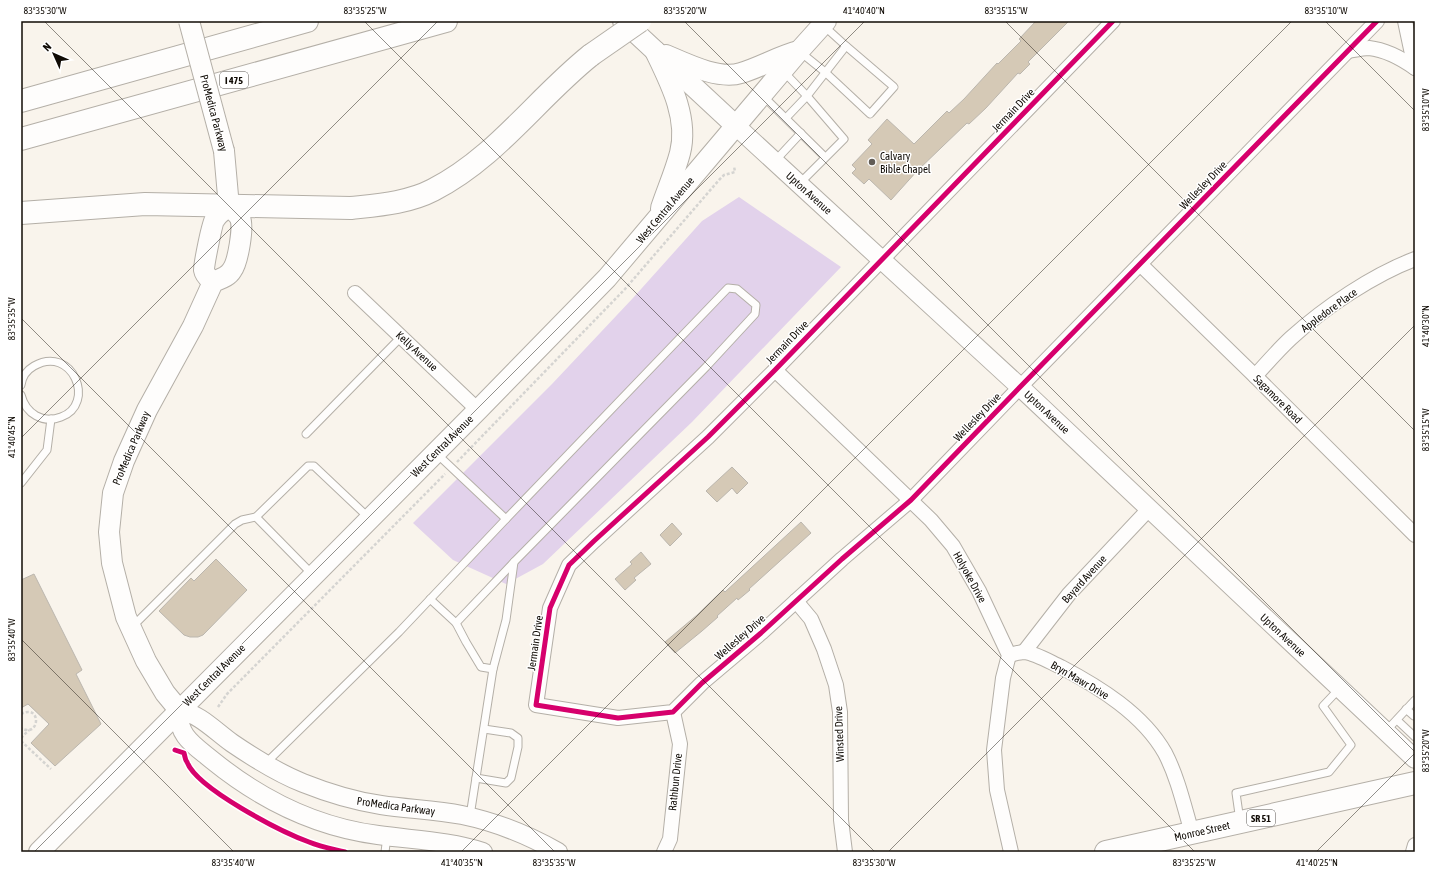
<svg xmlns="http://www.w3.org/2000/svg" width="1436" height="873" viewBox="0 0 1436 873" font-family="'Asap Condensed',sans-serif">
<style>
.green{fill:#e2d2eb}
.building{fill:#d5c9b6;stroke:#bbb6ae}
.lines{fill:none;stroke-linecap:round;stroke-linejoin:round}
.service-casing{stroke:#b4afa7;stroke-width:9}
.minor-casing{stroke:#b4afa7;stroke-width:16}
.tertiary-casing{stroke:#b4afa7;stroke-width:20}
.secondary-casing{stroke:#b4afa7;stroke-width:22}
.primary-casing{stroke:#b4afa7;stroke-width:24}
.motorway-casing{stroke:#b4afa7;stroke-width:24}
.path{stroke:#d5d4d1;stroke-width:2.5;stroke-dasharray:3 2;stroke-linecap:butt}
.service{stroke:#fefdfc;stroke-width:7}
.minor{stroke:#fefdfc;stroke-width:14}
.tertiary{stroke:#fefdfc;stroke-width:18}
.secondary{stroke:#fefdfc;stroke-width:20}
.primary{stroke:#fefdfc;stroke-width:22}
.motorway{stroke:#fefdfc;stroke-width:22}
.secondary-bridge-casing{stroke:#b4afa7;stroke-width:22;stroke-linecap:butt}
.motorway-bridge-casing{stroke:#b4afa7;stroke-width:24;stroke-linecap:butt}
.secondary-bridge{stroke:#fefdfc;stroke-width:20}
.motorway-bridge{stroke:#fefdfc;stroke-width:22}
.cycleway-casing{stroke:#fff;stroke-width:8}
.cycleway{stroke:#d6006c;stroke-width:5}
.ticks{fill:none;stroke:#100b05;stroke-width:1;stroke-opacity:0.45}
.poi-dot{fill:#625d56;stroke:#fff;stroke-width:1.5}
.labels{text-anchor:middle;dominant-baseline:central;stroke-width:3;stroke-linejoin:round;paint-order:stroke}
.shield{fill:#fff;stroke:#585450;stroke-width:1}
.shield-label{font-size:10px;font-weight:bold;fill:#100b05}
.street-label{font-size:11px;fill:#100b05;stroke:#fff}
.poi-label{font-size:11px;fill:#100b05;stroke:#fff;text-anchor:start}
.neatline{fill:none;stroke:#100b05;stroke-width:1.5}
.ticks-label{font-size:10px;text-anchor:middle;fill:#100b05}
</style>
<rect width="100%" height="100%" fill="#f9f4ec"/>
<path class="green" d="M739,197l102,70 -149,155 -149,142 -37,20 -53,-24 -40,-37 139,-139 81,-86 69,-77z"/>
<g class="building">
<path d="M1036,21h33l-41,41 2,2 -10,10 -2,-1 -32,35 -17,16 -2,-1 -50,48 -26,29 -22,-21 -5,5 -12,-11 4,-4 -4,-4 20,-21 -4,-4 19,-21 27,25 33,-33 2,2 15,-14 33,-36 1,1 23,-23 -2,-2z"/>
<path d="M732,467l16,16 -11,11 -5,-6 -15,14 -11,-11z"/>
<path d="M801,522l10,11 -62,56 1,1 -12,10 -1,-2 -20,18 1,1 -16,14 -27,22 -10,-11 32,-27 26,-25 2,2z"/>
<path d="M672,523l10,11 -12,12 -10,-11z"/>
<path d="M641,552l10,12 -17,14 2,2 -11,10 -10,-11 17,-15 -2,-2z"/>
<path d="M216,559l31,31 -44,45 -5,2h-8l-6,-2 -25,-24 32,-33 3,3z"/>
<path d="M34,574l48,96 -6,4 25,50 -46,42 -24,-23 18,-19 -21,-20 -7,4v-128z"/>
</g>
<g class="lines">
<g class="service-casing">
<g id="service">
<path d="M799,51l26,21 45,42 24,-27 -48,-41"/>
<path d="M783,71l24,25 37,43 -44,44"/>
<path d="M762,95l63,62"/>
<path d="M786,118l21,-22 39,-50 -22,-20"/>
<path d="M775,161l26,-28"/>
<path d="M21,385c1,-8 6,-15 13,-19 38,-22 63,38 27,51 -18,7 -35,-3 -40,-22"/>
<path d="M306,434l95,-97"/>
<path d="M21,483l26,-33 4,-31"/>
<path d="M256,517l56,57"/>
<path d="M430,599l26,24 10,19 15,25 12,2 -23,147"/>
<path d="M456,623l58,-61"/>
<path d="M132,627l103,-103 7,-4 14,-3 52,-51h6l55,52"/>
<path d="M493,669l13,-49 8,-58 192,-195 49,-53 1,-9 -19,-16 -9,-1 -222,231"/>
<path d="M1406,709l8,7"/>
<path d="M1397,720l18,17"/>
<path d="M1386,731l29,-31"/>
<path d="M265,764l134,-132 107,-113 -69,-65"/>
<path d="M476,778l30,5 5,-5 7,-31v-9l-7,-5 -27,-4"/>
<path d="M1240,821l-4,-28 93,-21 22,-27 -28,-39 17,-18"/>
<path d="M385,852l2,-16"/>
</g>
</g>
<g class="minor-casing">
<g id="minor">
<path d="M1113,21l-338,349 -67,67 -114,104 -25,24 -19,43 -14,97 82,13 55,-6 29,-29 59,-50 81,-74 69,-59 109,-113 357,-366"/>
<path d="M1405,21l10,47"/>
<path d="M1348,51c6,-1 15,-3 21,-3 18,2 32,10 46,20"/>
<path d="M1140,264l115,112 160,159"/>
<path d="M355,293l123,117"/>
<path d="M775,370l156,150 22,26 26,45 30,64 -6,23 -9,72 3,40 14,62"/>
<path d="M1255,376c12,-13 23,-26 36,-38 34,-31 82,-63 124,-79"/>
<path d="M796,601l15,18 13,30 12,36 4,27 1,108 4,32"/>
<path d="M1024,652l45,-58 80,-85"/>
<path d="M1009,655c5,-1 11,-3 15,-3 11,1 26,10 37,15 38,20 82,47 104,86 13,25 19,53 27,80"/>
<path d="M664,852l6,-13 10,-95 -7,-32"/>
<path d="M1413,852l2,-7"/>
</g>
</g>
<g class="tertiary-casing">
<g id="tertiary">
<path d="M736,126l284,261 395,372"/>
<path d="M483,852c-34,-11 -70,-12 -105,-17 -62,-8 -118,-36 -166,-75 -18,-15 -35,-24 -33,-50 21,4 36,21 53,33 22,15 46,30 71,40 25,10 51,18 78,22 27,4 54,5 81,10 34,7 66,20 96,37"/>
</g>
</g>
<g class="secondary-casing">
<g id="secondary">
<path d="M623,21l113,105"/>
<path d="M655,51c15,31 34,67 25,102 -5,19 -13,37 -19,55"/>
<path d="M666,55c21,9 53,25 75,18 20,-6 38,-17 58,-22"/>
<path d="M213,282c-3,-3 -8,-6 -9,-12 0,-6 8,-47 11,-51 3,-5 9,-9 14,-12"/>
<path d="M179,710l-14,-17 -19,-32 -20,-44 -14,-54 -3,-31 4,-39 11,-32 23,-51 46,-84 20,-44c7,-3 15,-5 19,-12 6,-8 12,-43 8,-52 -2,-4 -7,-8 -11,-11l-5,-56"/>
<path d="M39,852l439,-442 129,-132 192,-227 27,-30"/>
</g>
</g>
<g class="primary-casing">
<path id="primary" d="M1106,852l309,-69"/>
</g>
<g class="motorway-casing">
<g id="motorway">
<path d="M21,101l286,-80"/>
<path d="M21,139l425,-118"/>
<path d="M21,213l124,-9 206,4c27,-3 57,-5 82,-18 63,-32 104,-92 158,-135"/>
</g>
</g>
<g class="path">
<path d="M457,462l168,-173 94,-109 5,-5 11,-3 -1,-6"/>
<path d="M218,707l9,-13 218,-220"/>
<path d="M21,714c21,-11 19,25 0,14"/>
<path d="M21,738l8,-8"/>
<path d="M21,741l30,28"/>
</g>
<use href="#service" class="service"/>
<use href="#minor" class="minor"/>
<use href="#tertiary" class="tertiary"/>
<use href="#secondary" class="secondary"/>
<use href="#primary" class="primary"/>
<use href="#motorway" class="motorway"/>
<g class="secondary-bridge-casing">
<path id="secondary-bridge" d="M189,21l35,130"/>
</g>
<g class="motorway-bridge-casing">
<path id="motorway-bridge" d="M591,55l49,-34"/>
</g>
<use href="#secondary-bridge" class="secondary-bridge"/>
<use href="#motorway-bridge" class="motorway-bridge"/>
<g class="cycleway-casing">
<g id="cycleway">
<path d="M1113,21l-338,349 -67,67 -114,104 -25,24 -19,43 -14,97 82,13 55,-6 29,-29 59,-50 81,-74 69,-59 109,-113 357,-366"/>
<path d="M175,750l9,3c1,3 1,7 3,9 10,27 95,70 122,80 12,5 24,7 36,10"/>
</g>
</g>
<use href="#cycleway" class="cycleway"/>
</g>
<path class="ticks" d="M44,21l831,831M364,21l831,831M684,21l731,731M1005,21l410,410M1325,21l90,90M21,318l534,534M21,438l417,-417M21,639l213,213M34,852l831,-831M461,852l831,-831M888,852l527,-527M1316,852l99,-99"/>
<circle class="poi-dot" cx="872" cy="162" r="4"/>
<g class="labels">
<g class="shield">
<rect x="220" y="72" width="28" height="16" rx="3"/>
<rect x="1247" y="810" width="28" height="16" rx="3"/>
</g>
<g class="shield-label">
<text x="234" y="80">I 475</text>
<text x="1261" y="818">SR 51</text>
</g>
<g class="street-label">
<text transform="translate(1013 110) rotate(-46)">Jermain Drive</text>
<text transform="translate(214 113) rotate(75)">ProMedica Parkway</text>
<text transform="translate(1203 185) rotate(-46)">Wellesley Drive</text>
<text transform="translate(809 193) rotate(42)">Upton Avenue</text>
<text transform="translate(665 210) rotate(-50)">West Central Avenue</text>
<text transform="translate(1329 310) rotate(-36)">Appledore Place</text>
<text transform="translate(787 342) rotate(-46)">Jermain Drive</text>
<text transform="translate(417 351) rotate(43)">Kelly Avenue</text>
<text transform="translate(1278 399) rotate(45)">Sagamore Road</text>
<text transform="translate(1047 412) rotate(43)">Upton Avenue</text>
<text transform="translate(977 417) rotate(-46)">Wellesley Drive</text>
<text transform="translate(442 446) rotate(-45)">West Central Avenue</text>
<text transform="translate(131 448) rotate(-67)">ProMedica Parkway</text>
<text transform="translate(970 577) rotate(61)">Holyoke Drive</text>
<text transform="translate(1084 579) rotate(-48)">Bayard Avenue</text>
<text transform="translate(1283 635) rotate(43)">Upton Avenue</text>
<text transform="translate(740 637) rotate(-41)">Wellesley Drive</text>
<text transform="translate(535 643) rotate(-82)">Jermain Drive</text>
<text transform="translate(214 675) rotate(-45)">West Central Avenue</text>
<text transform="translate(1080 680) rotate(30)">Bryn Mawr Drive</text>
<text transform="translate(839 734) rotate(-92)">Winsted Drive</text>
<text transform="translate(675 782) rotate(-84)">Rathbun Drive</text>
<text transform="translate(396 806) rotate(8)">ProMedica Parkway</text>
<text transform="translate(1202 831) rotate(-13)">Monroe Street</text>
</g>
<g class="poi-label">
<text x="880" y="156">Calvary<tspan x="880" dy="13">Bible Chapel</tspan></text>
</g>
</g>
<rect width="1436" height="873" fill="none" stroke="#ffffff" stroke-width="44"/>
<g transform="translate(54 54) rotate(315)" stroke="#ffffff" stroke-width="3" paint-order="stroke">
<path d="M0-3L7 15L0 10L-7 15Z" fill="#100b05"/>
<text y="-6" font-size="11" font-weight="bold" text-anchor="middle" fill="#100b05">N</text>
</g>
<rect x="22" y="22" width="1392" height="829" class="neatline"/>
<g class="ticks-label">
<text x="45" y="14">83°35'30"W</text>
<text x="365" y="14">83°35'25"W</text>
<text x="685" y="14">83°35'20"W</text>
<text x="864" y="14">41°40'40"N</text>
<text x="1006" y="14">83°35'15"W</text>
<text x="1326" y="14">83°35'10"W</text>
<text transform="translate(1425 110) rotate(-90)" y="4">83°35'10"W</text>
<text transform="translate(11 319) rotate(-90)" y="4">83°35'35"W</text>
<text transform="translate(1425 326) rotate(-90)" y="4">41°40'30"N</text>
<text transform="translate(1425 430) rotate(-90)" y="4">83°35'15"W</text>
<text transform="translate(11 437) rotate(-90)" y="4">41°40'45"N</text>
<text transform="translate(11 640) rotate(-90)" y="4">83°35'40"W</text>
<text transform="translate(1425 751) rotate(-90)" y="4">83°35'20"W</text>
<text x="233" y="866">83°35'40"W</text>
<text x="462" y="866">41°40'35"N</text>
<text x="554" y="866">83°35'35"W</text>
<text x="874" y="866">83°35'30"W</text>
<text x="1194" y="866">83°35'25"W</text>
<text x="1317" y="866">41°40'25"N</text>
</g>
</svg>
